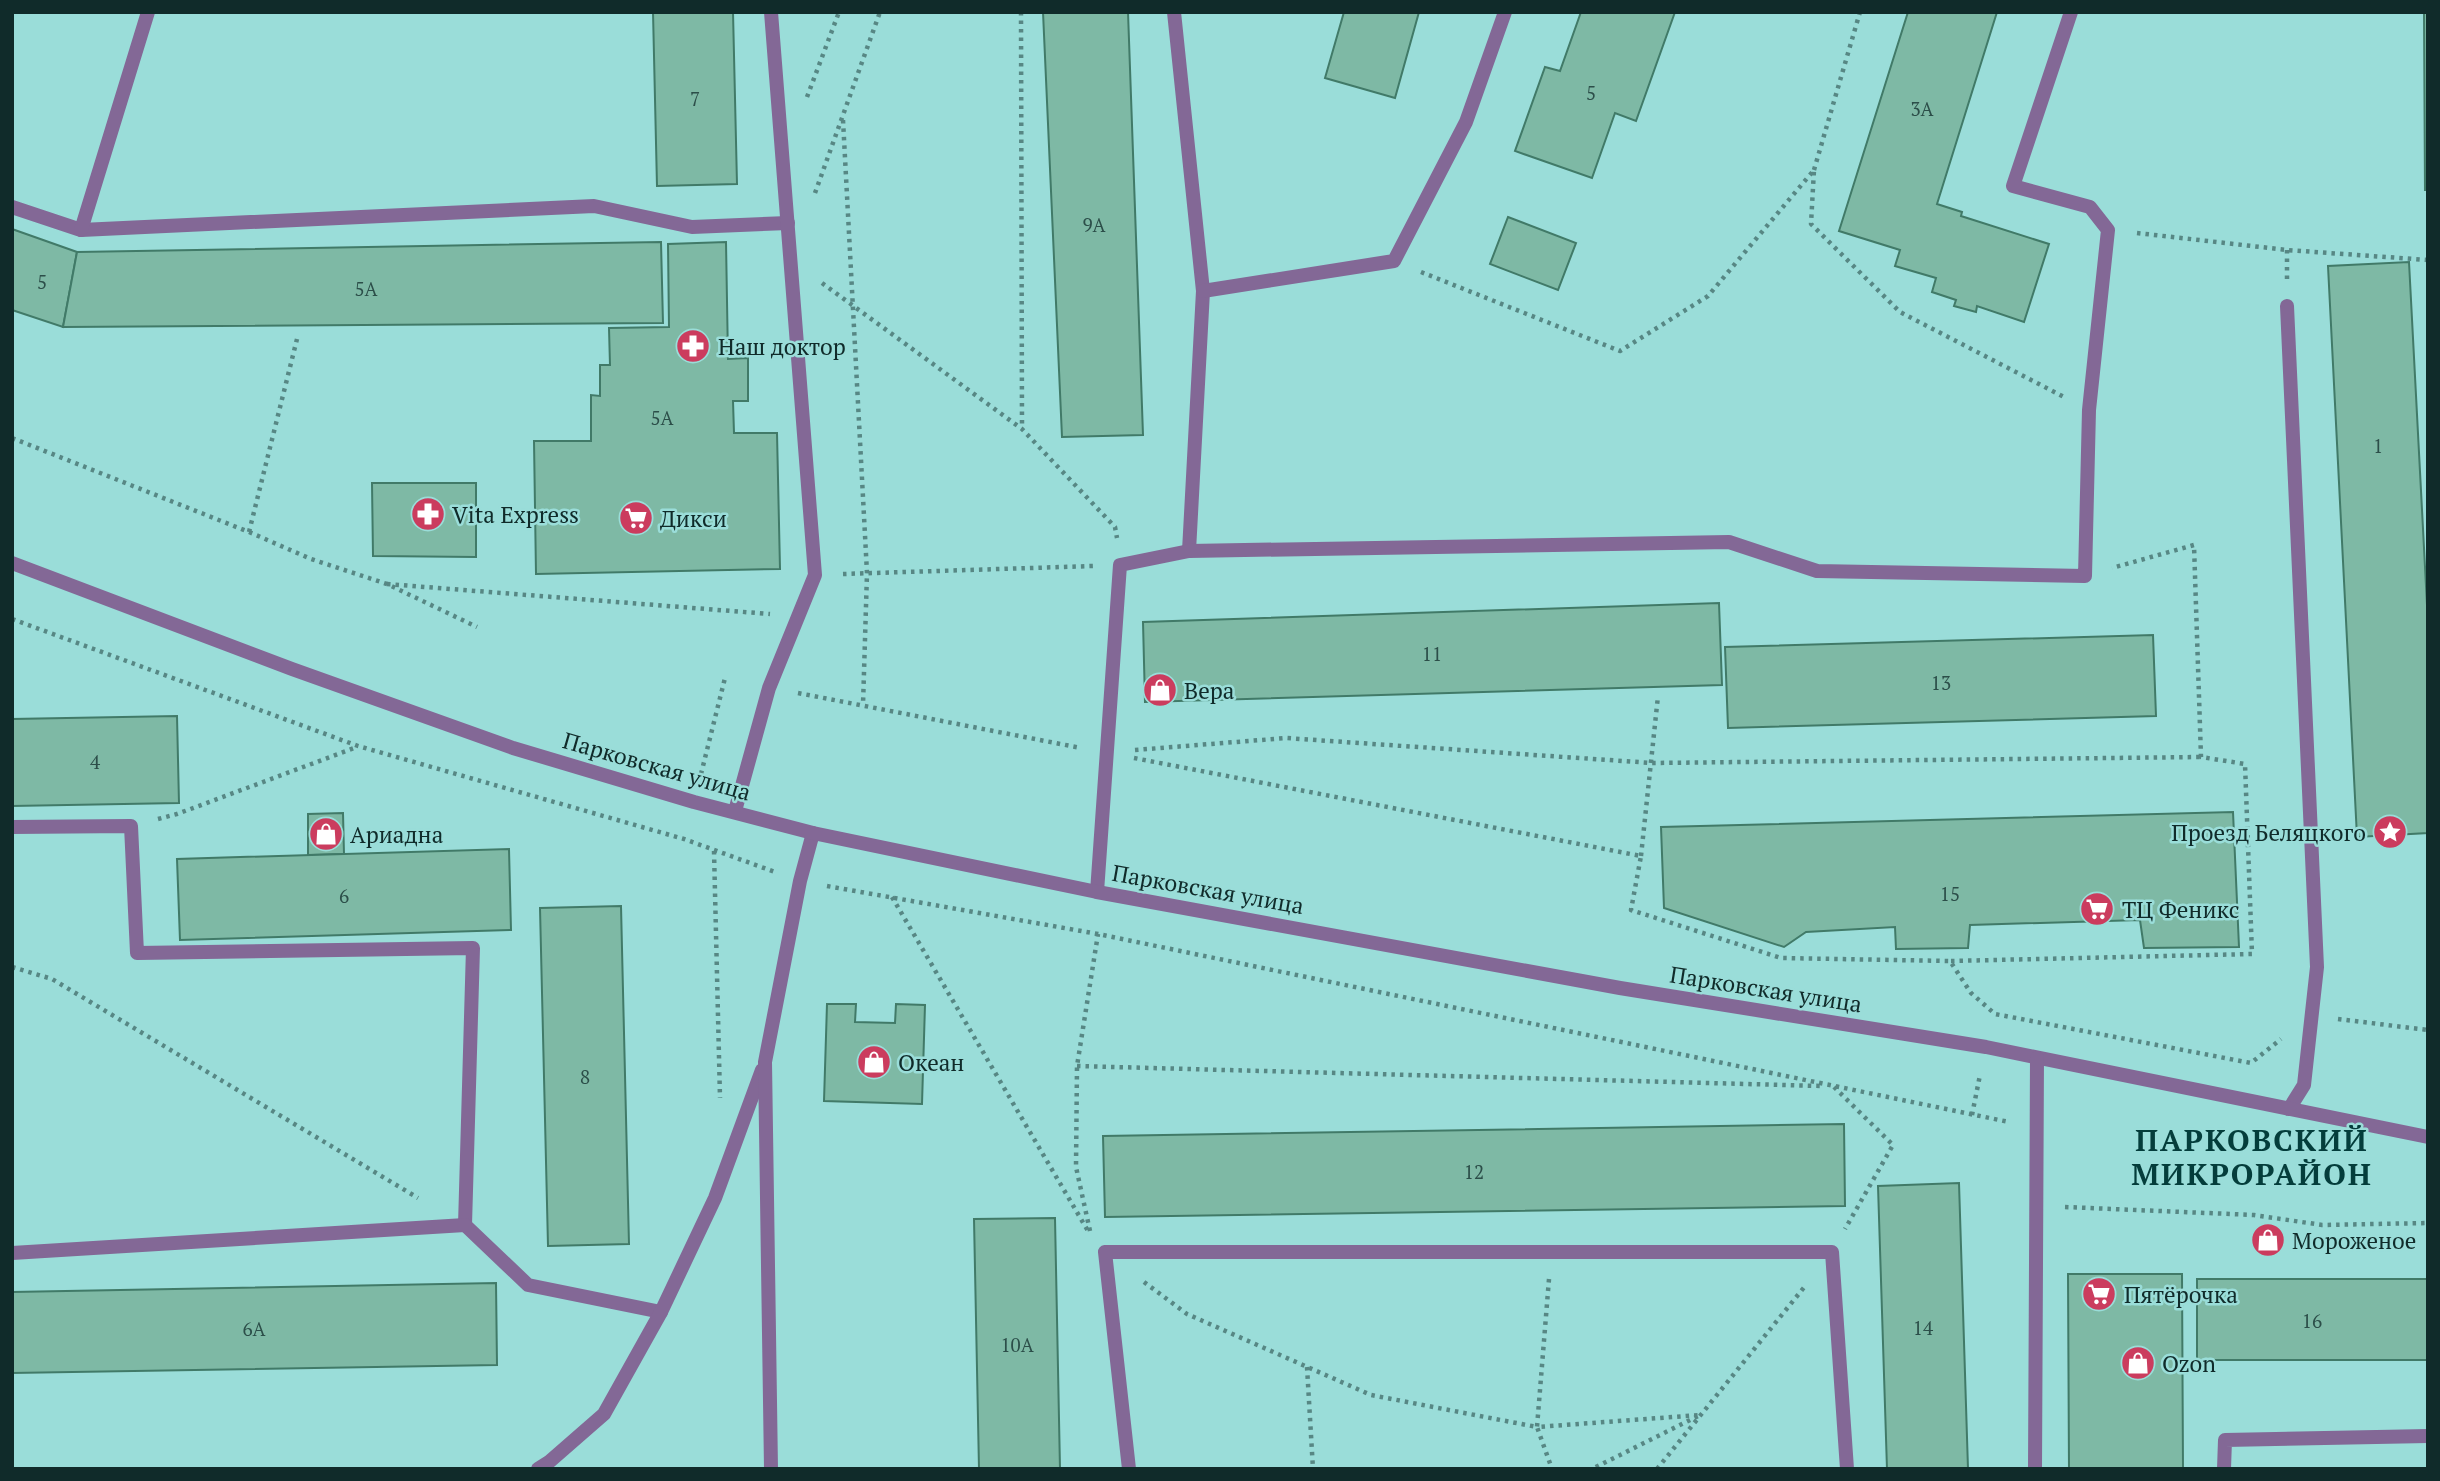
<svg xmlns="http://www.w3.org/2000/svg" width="2440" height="1481" viewBox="0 0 2440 1481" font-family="'PT Serif',serif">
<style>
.building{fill:#7eb9a5;stroke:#417a68;stroke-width:2}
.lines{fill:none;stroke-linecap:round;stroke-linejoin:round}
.path{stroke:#578784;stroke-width:4.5;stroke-dasharray:3.5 5;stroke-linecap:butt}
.service{stroke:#836896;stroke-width:14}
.minor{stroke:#836896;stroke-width:14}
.labels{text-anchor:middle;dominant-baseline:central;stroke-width:5;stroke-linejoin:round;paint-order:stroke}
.number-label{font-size:19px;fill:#2c4e49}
.poi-label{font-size:23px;fill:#102b2a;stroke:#9addd9;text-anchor:start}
.street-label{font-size:23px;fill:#102b2a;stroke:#9addd9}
.district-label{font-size:30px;font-weight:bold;letter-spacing:2px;fill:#043d3b;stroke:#9addd9}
</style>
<rect width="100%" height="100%" fill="#9addd9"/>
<g class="building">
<path d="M653,12h80l4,172 -80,2z"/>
<path d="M1043,12h85l15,423 -81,2z"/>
<path d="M1344,12h75l-24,86 -70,-20z"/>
<path d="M1581,12h94l-39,109 -21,-8 -23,65 -77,-27 30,-84 15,4z"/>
<path d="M1908,12h89l-60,192 25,8 -1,4 88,28 -25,78 -47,-16 -1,6 -22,-6 2,-6 -24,-8 4,-14 -41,-12 5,-16 -61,-19z"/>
<path d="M2424,12h4v178h-3z"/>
<path d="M1508,217l68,26 -18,47 -68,-26z"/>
<path d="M12,229l65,23 -14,75 -51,-17z"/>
<path d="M661,242l2,81 -600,4 14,-75z"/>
<path d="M726,242l2,117 20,-1v43h-15l1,32h43l3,136 -244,5 -2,-133h57v-46l9,1v-31h10l-1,-37 60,-1 -1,-83z"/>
<path d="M2409,262l19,362v209l-71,4 -29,-571z"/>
<path d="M372,483h104v74l-103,-1z"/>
<path d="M1719,603l3,82 -577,17 -2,-80z"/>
<path d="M2153,635l3,81 -428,12 -3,-81z"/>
<path d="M177,716l2,87 -167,3v-87z"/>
<path d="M2233,812l6,135 -95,1 -4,-28 -170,5 -2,23 -72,1 -1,-22 -89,5 -22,15 -120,-39 -3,-81z"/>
<path d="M343,813l1,41 -36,1v-41z"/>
<path d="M509,849l2,81 -331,10 -3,-81z"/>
<path d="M621,906l8,338 -81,2 -8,-338z"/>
<path d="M827,1004h29l-1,18 40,1 1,-19 29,1 -3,99 -98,-3z"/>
<path d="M1844,1124l1,82 -740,11 -2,-81z"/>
<path d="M1959,1183l9,286h-81l-9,-283z"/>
<path d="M1055,1218l5,251h-81l-5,-250z"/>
<path d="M2068,1274h114l1,195h-114z"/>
<rect x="2197" y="1279" width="231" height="81"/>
<path d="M496,1283l1,82 -485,8v-81z"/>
</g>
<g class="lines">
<g class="path">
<path d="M1021,12l1,416"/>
<path d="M807,97l32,-85"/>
<path d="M843,120l24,453 -4,132"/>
<path d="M1814,170l46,-158"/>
<path d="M815,193l65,-181"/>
<path d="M2137,233l150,17 141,10"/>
<path d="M2287,250v31"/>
<path d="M1421,272l199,79 88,-55 106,-126 -3,54 89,88 164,85"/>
<path d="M822,283l200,146 93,98 2,11"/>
<path d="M12,438l237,94 62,27 76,25 90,43"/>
<path d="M249,532l48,-193"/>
<path d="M843,574l250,-8"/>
<path d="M387,584l383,30"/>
<path d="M12,619l346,127 326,93 91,33"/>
<path d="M798,693l283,55"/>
<path d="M1135,750l151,-12 366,25 549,-6"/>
<path d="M1134,758l507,98 -10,54 150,48 169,3 21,32 24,21 256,49 30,-24"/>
<path d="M701,774l24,-96"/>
<path d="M158,819l19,-5 180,-67"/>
<path d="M714,851l6,247"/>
<path d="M1641,856l17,-160"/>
<path d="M827,886l271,48 911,188"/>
<path d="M892,897l196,334"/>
<path d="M1951,961l301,-7 -7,-190 -44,-7 -7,-212 -82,23"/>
<path d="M12,967l40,12 366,219"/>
<path d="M2338,1019l90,11"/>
<path d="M1077,1066l744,20"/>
<path d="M1834,1087l59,58 -48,84"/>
<path d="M1972,1115l8,-40"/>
<path d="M2065,1207l189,8 68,10 106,-2"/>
<path d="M1090,1231l-14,-64 1,-101 21,-132"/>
<path d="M1549,1279l-12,148 163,-12 -108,54"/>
<path d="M1144,1282l43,32 184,81 166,32 15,42"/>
<path d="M1307,1367l6,102"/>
<path d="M1657,1469l149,-184"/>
</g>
<g class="service">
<path d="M1174,12l29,279 -14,260"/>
<path d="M12,207l69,23 513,-24 98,21 96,-4"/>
<path d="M81,230l67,-218"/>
<path d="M1203,291l191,-30 72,-139 39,-110"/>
<path d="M2287,306l30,661 -13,118 -15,24"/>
<path d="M735,811l34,-123 46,-113 -44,-563"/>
<path d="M12,827l119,-1 6,127 336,-5 -8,277 63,60 133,27"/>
<path d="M1097,892l23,-327 69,-14 540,-9 88,29 268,5 4,-166 19,-180 -18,-23 -77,-21 58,-174"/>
<path d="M12,1253l453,-28"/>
<path d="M538,1469l11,-7 55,-48 57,-102 54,-114 47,-128"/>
<path d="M771,1469l-6,-407 35,-181 13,-48"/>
<path d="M1129,1469l-24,-217h727l15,217"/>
<path d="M2224,1469l1,-29 203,-4"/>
</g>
<g class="minor">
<path d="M12,563l280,106 221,79 181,54 119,31 284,59 523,96 366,59 442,90"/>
<path d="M2035,1469l2,-411"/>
</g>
</g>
<defs>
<g id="pharmacy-disc" transform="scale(1.75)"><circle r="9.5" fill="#cb3c5e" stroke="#9addd9"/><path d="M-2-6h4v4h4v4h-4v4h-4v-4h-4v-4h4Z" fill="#fff"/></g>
<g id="supermarket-disc" transform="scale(1.75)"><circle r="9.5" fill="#cb3c5e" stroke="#9addd9"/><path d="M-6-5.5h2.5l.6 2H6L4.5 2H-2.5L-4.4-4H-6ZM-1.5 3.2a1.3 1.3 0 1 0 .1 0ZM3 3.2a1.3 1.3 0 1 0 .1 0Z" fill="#fff"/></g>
<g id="shop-disc" transform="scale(1.75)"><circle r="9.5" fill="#cb3c5e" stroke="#9addd9"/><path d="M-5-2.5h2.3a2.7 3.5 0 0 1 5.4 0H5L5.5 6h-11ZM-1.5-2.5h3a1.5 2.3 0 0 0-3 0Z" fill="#fff"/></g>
<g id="sight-disc" transform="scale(1.75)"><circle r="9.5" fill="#cb3c5e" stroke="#9addd9"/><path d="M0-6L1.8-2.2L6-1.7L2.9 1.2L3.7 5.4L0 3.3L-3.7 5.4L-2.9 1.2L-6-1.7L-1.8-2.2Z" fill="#fff"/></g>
</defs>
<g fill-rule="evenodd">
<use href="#pharmacy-disc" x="693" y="346"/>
<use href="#pharmacy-disc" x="428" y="514"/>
<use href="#supermarket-disc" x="636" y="518"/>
<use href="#shop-disc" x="1160" y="690"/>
<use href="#sight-disc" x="2390" y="832"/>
<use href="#shop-disc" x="326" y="834"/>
<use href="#supermarket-disc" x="2097" y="909"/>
<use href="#shop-disc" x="874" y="1062"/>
<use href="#shop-disc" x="2268" y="1240"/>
<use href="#supermarket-disc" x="2099" y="1294"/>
<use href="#shop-disc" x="2138" y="1363"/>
</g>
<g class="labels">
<g class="number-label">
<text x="1591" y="92">5</text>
<text x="695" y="98">7</text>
<text x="1922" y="108">3А</text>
<text x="1094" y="224">9А</text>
<text x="42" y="281">5</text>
<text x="366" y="288">5А</text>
<text x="662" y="417">5А</text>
<text x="2378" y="445">1</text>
<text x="1432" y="653">11</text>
<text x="1941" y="682">13</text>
<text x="95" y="761">4</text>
<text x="1950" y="893">15</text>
<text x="344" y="895">6</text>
<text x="585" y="1076">8</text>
<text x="1474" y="1171">12</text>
<text x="2312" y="1320">16</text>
<text x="1923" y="1327">14</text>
<text x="254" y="1328">6А</text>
<text x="1017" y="1344">10А</text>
</g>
<g class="poi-label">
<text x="718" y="346">Наш доктор</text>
<text x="452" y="514">Vita Express</text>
<text x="660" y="518">Дикси</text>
<text x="1184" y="690">Вера</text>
<text x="2366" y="832" text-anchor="end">Проезд Беляцкого</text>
<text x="350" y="834">Ариадна</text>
<text x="2122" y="909">ТЦ Феникс</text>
<text x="898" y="1062">Океан</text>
<text x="2292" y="1240">Мороженое</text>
<text x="2124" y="1294">Пятёрочка</text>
<text x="2162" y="1363">Ozon</text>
</g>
<g class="street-label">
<text transform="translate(657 766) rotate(16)">Парковская улица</text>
<text transform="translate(1208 889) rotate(10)">Парковская улица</text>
<text transform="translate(1766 989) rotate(9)">Парковская улица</text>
</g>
<g class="district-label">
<text x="2252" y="1140">ПАРКОВСКИЙ<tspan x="2252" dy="34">МИКРОРАЙОН</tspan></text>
</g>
</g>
<rect width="2440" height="1481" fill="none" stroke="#102b2a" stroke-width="28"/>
</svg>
